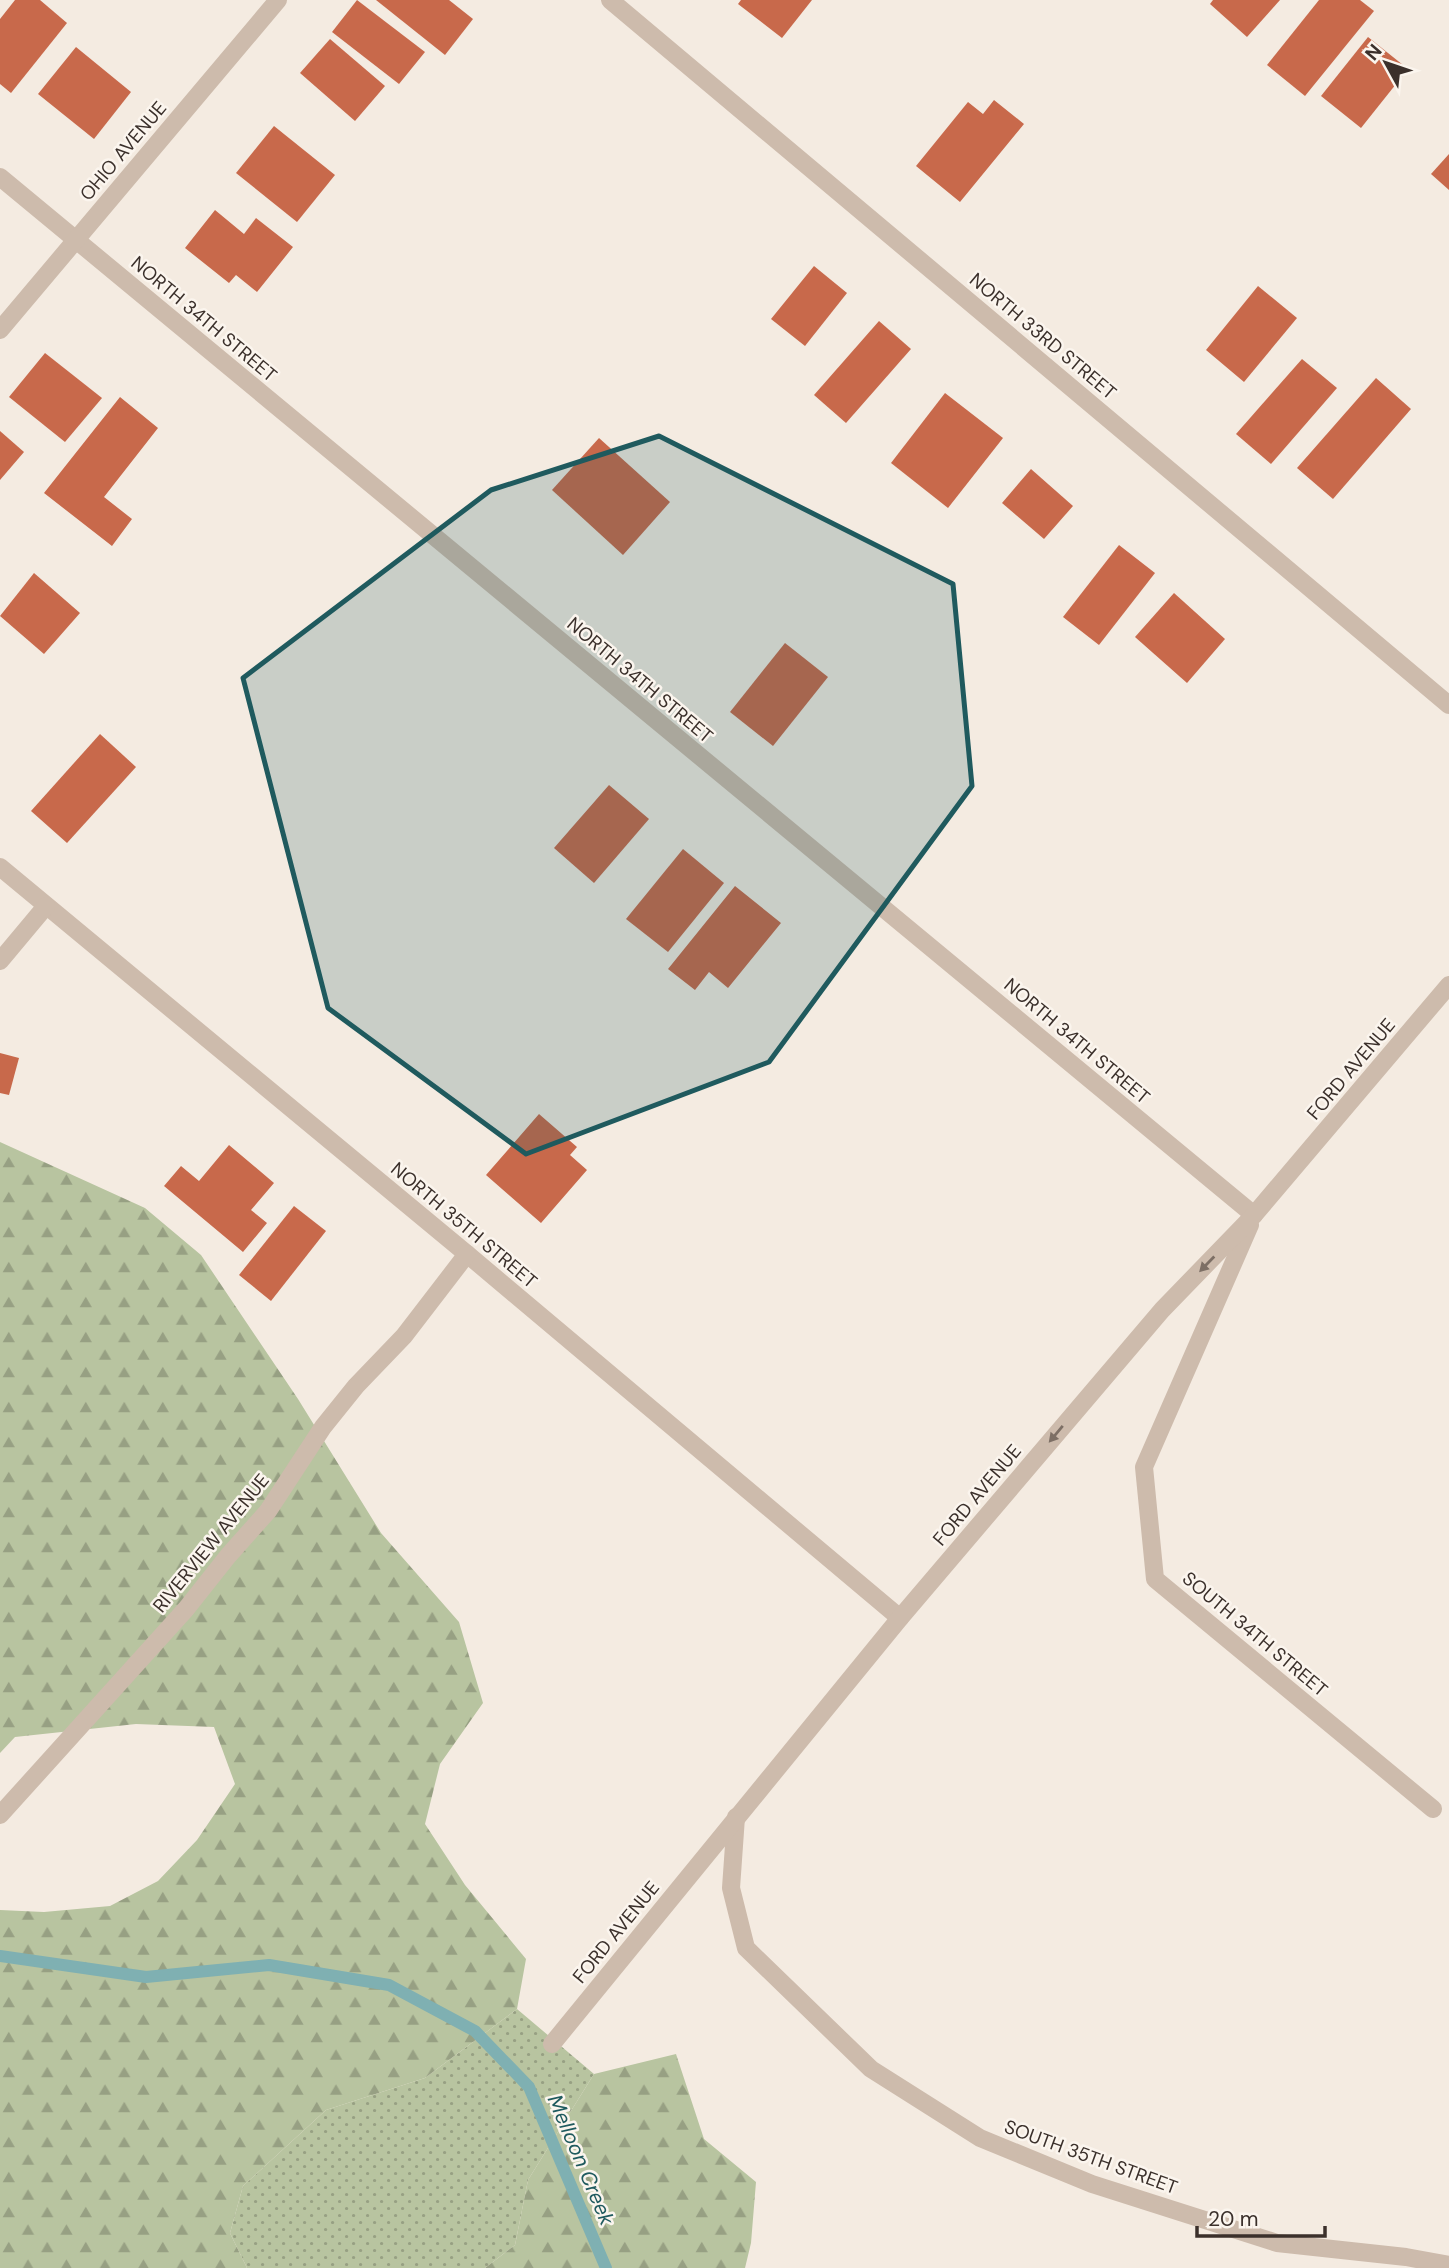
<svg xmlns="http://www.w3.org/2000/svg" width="1449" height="2268" viewBox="0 0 1449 2268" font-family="'DM Sans',sans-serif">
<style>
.green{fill:url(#green-dots)}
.forest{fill:url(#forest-firs)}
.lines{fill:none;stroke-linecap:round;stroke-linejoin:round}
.stream{stroke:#7fb0b2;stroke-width:12}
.building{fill:#c8694b}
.street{stroke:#cdbbac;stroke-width:18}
.oneway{fill:#7d6f65}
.marked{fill:#1f5a5e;fill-opacity:0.2;stroke:#1f5a5e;stroke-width:5;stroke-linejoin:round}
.labels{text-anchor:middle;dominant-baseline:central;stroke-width:5;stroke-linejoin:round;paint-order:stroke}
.street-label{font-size:19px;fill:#3b302b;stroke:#fbf5ee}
.water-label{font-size:21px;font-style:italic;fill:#1f5a5e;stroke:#fbf5ee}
</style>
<defs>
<pattern id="green-dots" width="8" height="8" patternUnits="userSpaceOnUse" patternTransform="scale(1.75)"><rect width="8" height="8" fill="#b8c4a0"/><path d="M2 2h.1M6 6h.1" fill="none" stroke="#97a083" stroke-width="1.8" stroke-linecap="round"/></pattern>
<pattern id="forest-firs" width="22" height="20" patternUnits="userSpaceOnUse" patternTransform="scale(1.75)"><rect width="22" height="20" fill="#b8c4a0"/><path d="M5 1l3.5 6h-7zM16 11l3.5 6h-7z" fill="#97a083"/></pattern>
</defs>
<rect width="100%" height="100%" fill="#f4ebe1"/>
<path class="green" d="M517,2009l77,65 -66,106 -13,65 -30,23h-238l-17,-35 13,-47 83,-76 99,-32z"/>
<g class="forest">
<path d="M0,1142l145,66 56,47 97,144 83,134 78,89 24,81 -43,61 -15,60 40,61 61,74 -9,50 -92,69 -99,32 -83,76 -13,47 17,35h-247v-358l44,2 66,-6 48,-25 39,-41 38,-56 -21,-57 -78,-3 -121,13 -15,16z"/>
<path d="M676,2054l28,85 52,43 -5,61 -6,25h-260l30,-23 13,-65 66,-106z"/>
</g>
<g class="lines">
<path class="stream" d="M0,1956l146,21 123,-12 120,20 86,46 54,56 77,181"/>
</g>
<g class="building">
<path d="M15,0h25l27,23 -56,70 -11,-9v-65z"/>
<path d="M357,0l68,52 -26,32 -67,-52z"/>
<path d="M376,0h73l24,19 -28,36z"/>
<path d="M741,0h71l-30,38 -44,-34z"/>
<path d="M1213,0h67l-33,37 -37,-33z"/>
<path d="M1319,0h41l14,11 -69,85 -38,-31z"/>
<path d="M1368,37l40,32 -47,59 -40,-32z"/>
<path d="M330,39l55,47 -30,35 -55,-48z"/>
<path d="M76,47l55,45 -37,47 -56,-45z"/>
<path d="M994,100l30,24 -64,78 -44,-36 52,-64 15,12z"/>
<path d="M274,126l61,49 -38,47 -61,-49z"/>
<path d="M1449,154v36l-18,-16z"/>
<path d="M215,210l29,24 12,-16 37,29 -36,45 -21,-17 -7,8 -44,-35z"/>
<path d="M814,266l33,27 -42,53 -34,-27z"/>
<path d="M1258,286l39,32 -53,64 -38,-32z"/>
<path d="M879,321l32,28 -65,74 -32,-28z"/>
<path d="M45,353l57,45 -37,44 -56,-45z"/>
<path d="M1302,359l35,29 -66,76 -35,-30z"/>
<path d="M1376,378l35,31 -78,90 -36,-31z"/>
<path d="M945,393l58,45 -55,70 -57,-45z"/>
<path d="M120,397l38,31 -54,69 28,22 -20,27 -68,-53z"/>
<path d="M0,431l24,21 -24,28z"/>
<path d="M599,438l71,64 -47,53 -71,-65z"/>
<path d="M1031,469l42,37 -29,33 -42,-36z"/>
<path d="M1119,545l36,28 -56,72 -36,-28z"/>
<path d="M34,573l46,40 -36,41 -44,-38z"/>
<path d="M1174,593l51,46 -38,44 -52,-46z"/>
<path d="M785,643l43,34 -55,69 -43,-34z"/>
<path d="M100,734l36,33 -69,76 -36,-32z"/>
<path d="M609,785l40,34 -55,64 -40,-35z"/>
<path d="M683,849l41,34 -56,69 -42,-33z"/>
<path d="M735,886l46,37 -53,65 -19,-16 -14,18 -27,-21z"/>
<path d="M0,1053l19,5 -10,37 -9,-2z"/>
<path d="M539,1114l38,33 -7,8 17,15 -46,53 -55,-48z"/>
<path d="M229,1145l45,38 -23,27 16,13 -24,29 -79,-66 17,-20 18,15z"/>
<path d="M294,1206l32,25 -55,70 -32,-26z"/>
</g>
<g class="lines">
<g class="street">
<path d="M610,0l839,705"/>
<path d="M0,177l1254,1038"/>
<path d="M0,330l278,-330"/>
<path d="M0,867l467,387 433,364"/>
<path d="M0,961l46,-55"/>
<path d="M1250,1225l-106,242 11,112 278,230"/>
<path d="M0,1815l186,-206 42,-53 40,-45 55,-84 33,-41 48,-50 63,-82"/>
<path d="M736,1817l-5,71 15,60 125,121 109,69 112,46 185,59 129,14 43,8"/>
<path d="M552,2044l348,-426 262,-308 92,-95 195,-230"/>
</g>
</g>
<defs><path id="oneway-solid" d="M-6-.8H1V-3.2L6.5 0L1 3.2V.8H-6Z" transform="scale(1.75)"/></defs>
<g class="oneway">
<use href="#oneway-solid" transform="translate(1207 1264) rotate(134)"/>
<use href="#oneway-solid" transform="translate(1056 1434) rotate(130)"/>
</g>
<path class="marked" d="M659,436l294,148 19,202 -203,276 -243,92 -198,-146 -85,-330 248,-188z"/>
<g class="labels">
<g class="street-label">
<text transform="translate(123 151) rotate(-50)">OHIO AVENUE</text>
<text transform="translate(204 319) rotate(40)">NORTH 34TH STREET</text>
<text transform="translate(1043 336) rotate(40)">NORTH 33RD STREET</text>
<text transform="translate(640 680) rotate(40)">NORTH 34TH STREET</text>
<text transform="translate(1077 1041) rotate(40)">NORTH 34TH STREET</text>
<text transform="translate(1351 1069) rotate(-50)">FORD AVENUE</text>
<text transform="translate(464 1225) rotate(40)">NORTH 35TH STREET</text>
<text transform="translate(977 1495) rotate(-50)">FORD AVENUE</text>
<text transform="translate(211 1543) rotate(-51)">RIVERVIEW AVENUE</text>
<text transform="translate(1255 1634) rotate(40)">SOUTH 34TH STREET</text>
<text transform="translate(616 1932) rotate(-51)">FORD AVENUE</text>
<text transform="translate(1091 2157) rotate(20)">SOUTH 35TH STREET</text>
</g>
<g class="water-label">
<text transform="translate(581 2160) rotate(67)">Melloon Creek</text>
</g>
</g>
<g transform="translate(1386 63) rotate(310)" stroke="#fbf5ee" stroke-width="5" paint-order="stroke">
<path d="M0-5L12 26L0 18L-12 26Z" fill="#3b302b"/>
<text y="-10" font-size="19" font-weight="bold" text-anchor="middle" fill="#3b302b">N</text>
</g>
<path d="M1197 2226v10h128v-10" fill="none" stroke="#3b302b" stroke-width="3.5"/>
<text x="1208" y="2226" font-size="21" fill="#3b302b" stroke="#fbf5ee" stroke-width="5" paint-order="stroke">20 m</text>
</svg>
